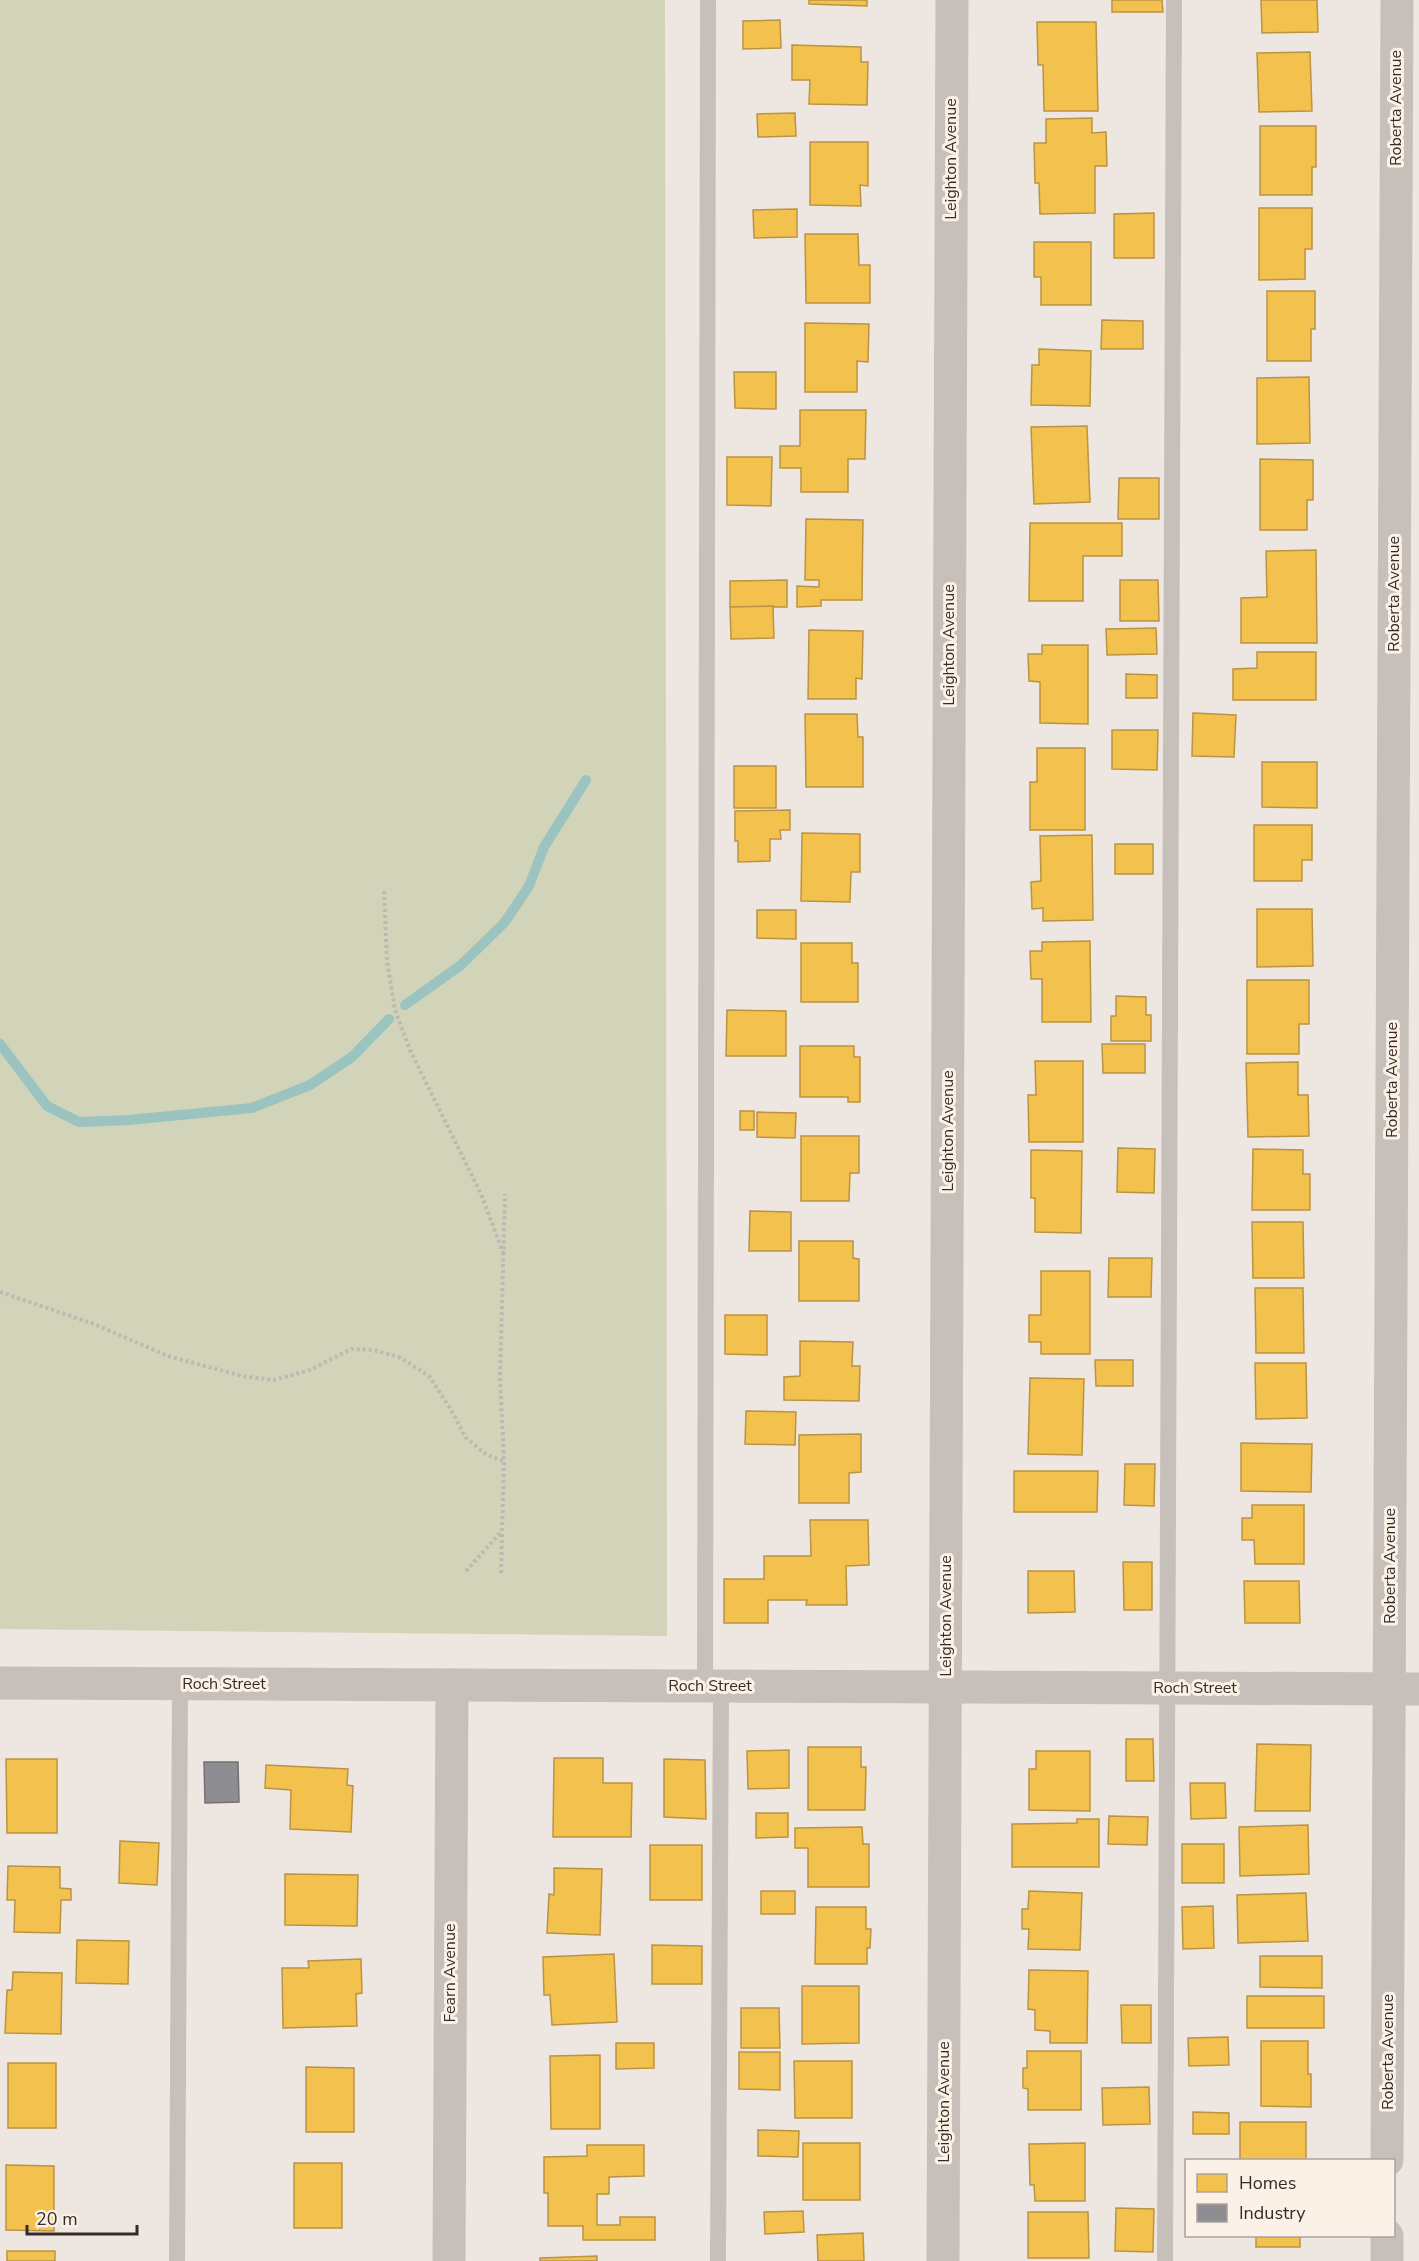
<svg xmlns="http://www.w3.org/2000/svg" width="1419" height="2261" viewBox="0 0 1419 2261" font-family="'Nunito Sans',sans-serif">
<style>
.green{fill:#d1d4b9}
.homes{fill:#f2c14e;stroke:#ba9442;stroke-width:1.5}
.industry{fill:#8d8d92;stroke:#747072;stroke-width:1.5}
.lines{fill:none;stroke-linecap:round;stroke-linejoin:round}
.stream{stroke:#9bc3bf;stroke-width:10}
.path{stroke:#c0b7b2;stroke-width:4;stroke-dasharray:3 3;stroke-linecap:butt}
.lane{stroke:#c7bfba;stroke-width:16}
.street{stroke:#c7bfba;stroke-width:33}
.labels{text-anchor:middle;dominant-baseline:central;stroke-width:6;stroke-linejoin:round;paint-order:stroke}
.street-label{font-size:16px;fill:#382b27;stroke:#fbf1e7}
</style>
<rect width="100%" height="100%" fill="#eee7e1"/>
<path class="green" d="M0,0h665l2,1636 -667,-7z"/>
<g class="homes">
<path d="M809,0h58v6l-58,-2z"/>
<path d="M1112,0h50l1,12h-51z"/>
<path d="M1261,0h56l1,32 -56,1z"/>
<path d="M780,20l1,28 -38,1v-28z"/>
<path d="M1037,22h59l2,89h-54l-1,-46h-5z"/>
<path d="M792,45l69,2v15h7l-1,43 -58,-1 1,-24h-18z"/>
<path d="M1310,52l2,59 -53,1 -2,-59z"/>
<path d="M795,113l1,23 -38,1 -1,-23z"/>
<path d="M1092,118v15l14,-1 1,34h-12v47l-55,1 -1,-31h-4l-1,-40h12v-24z"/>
<path d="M1260,126h56v41h-4v28h-52z"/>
<path d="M810,142h58v44l-8,-1 1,21 -51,-1z"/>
<path d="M1259,208h53v41h-7v30l-46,1z"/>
<path d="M797,209v28l-43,1 -1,-28z"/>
<path d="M1154,213v45h-40v-44z"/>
<path d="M805,234h53l1,31h11v38h-64z"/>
<path d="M1034,242h57v63h-50v-28h-7z"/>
<path d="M1267,291h48v38h-4v32h-44z"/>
<path d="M1102,320l41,1v28h-42z"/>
<path d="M805,323l64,1 -1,38 -11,-1v31h-52z"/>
<path d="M1039,349l52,2 -1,55 -59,-1 1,-40h7z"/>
<path d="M734,372h42v37l-41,-1z"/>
<path d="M1309,377l1,66 -53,1v-66z"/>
<path d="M800,410h66l-1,49h-17v33h-47v-24h-21v-22h20z"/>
<path d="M1087,426l3,76 -56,2 -3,-77z"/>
<path d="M727,457h45l-1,49 -44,-1z"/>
<path d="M1260,459l53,1v40h-6v30h-47z"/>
<path d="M1119,478h40v41h-41z"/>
<path d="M806,519l57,1 -1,80h-41v6l-24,1v-21l22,1v-7h-14z"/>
<path d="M1030,523h92v33h-39v45h-54z"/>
<path d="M1316,550l1,93h-76v-45l26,-1 -1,-46z"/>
<path d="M787,580v27h-57v-26z"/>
<path d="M1120,580h38l1,41h-39z"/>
<path d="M773,606l1,32 -43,1 -1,-32z"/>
<path d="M1156,628l1,26 -50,1 -1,-26z"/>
<path d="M809,630l54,1 -1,48 -6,-1v21h-48z"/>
<path d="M1042,645h46v79l-48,-1v-41l-11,-1 -1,-27h14z"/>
<path d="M1257,652h59v48h-83v-31l24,-1z"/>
<path d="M1126,674l31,1v23h-31z"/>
<path d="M1193,713l43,2 -2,42 -42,-1z"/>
<path d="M805,714h52l1,23h5v50h-57z"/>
<path d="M1112,730h46l-1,40 -45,-1z"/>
<path d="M1037,748h48v82h-55v-48h7z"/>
<path d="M1262,762h55v46l-55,-1z"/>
<rect x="734" y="766" width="42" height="42"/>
<path d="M790,810v20h-10l1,9h-11v22l-32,1v-21h-3v-30z"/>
<path d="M1254,825h58v35h-10v21h-48z"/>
<path d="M802,833l58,1v38h-9l-1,30 -49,-1z"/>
<path d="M1092,835l1,85 -50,1v-13l-11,1 -1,-27 10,-1 -1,-45z"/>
<rect x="1115" y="844" width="38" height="30"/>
<path d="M1257,909h55l1,57 -56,1z"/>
<path d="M757,910h39v29l-39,-1z"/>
<path d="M1090,941l1,81h-49v-43h-11l-1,-28h12v-9z"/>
<path d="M801,943h51v20h6v39h-57z"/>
<path d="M1247,980h62v44h-10v30h-52z"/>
<path d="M1116,996l30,1v18h5v26h-40v-25h5z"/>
<path d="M727,1010l59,1v45h-60z"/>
<path d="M1102,1044h43v29h-42z"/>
<path d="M800,1046h54v11h6v45h-12v-5h-48z"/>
<path d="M1035,1061h48v81h-54l-1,-47h8z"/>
<path d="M1298,1062v33h10l1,41 -61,1 -2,-74z"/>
<rect x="740" y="1111" width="14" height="19"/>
<path d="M757,1112l39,1 -1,25 -38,-1z"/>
<path d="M801,1136h58v37h-9l-1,28h-48z"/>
<path d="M1118,1148l37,1 -1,44 -37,-1z"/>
<path d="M1253,1149l50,1v24h7v36h-58z"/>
<path d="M1031,1150l51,1 -1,82 -46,-1v-34h-4z"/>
<path d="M750,1211l41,1v39h-42z"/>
<path d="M1252,1222h51l1,56h-51z"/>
<path d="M799,1241h54v17l6,1v42h-60z"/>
<path d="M1109,1258h43l-1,39h-43z"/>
<path d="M1041,1271h49v83h-49v-12h-12v-27h12z"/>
<path d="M1255,1288h48l1,65h-48z"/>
<path d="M725,1315h42v40l-42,-1z"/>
<path d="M800,1341l53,1 -1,24h8l-1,35 -75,-1v-23l16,-1z"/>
<path d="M1095,1360h38v26h-37z"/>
<path d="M1255,1363h51l1,55 -51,1z"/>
<path d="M1030,1378l54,1 -2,76 -54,-1z"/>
<path d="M746,1411l50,1 -1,33 -50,-1z"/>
<path d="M861,1434v38l-12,1v30h-50v-68z"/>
<path d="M1241,1443l71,1 -1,48 -70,-1z"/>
<path d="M1125,1464h30l-1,42 -30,-1z"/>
<path d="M1014,1471h84l-1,41h-83z"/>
<path d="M1252,1505h52v59h-49l-1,-24h-12v-22h10z"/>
<path d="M810,1520h58l1,45 -23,1 1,39h-41l1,-5h-39v23h-44v-44h40v-23h47z"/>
<path d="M1123,1562h29v48h-28z"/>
<path d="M1028,1571h46l1,41 -47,1z"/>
<path d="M1244,1581h55l1,42h-55z"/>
<path d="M1126,1739h27l1,42h-28z"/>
<path d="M1257,1744l54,1 -1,66h-55z"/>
<path d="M808,1747h53v20h5l-1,43h-57z"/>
<path d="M789,1750v38l-41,1 -1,-38z"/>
<path d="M1036,1751h54v60l-61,-1v-41h7z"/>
<path d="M554,1758h49v25h29l-1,54h-78z"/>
<path d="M6,1759h51v74h-50z"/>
<path d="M664,1759l41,1 1,59 -42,-2z"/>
<path d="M266,1765l82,4 -1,16 6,1 -2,46 -61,-3 1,-39 -26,-2z"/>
<path d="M1190,1783h35l1,35 -35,1z"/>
<path d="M756,1813h32v24l-32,1z"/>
<path d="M1109,1816l39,1 -1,28 -39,-1z"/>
<path d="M1077,1819h22v48h-87v-43l65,-1z"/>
<path d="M1308,1825l1,49 -69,2 -1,-49z"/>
<path d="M862,1827l1,17h6v43h-61v-39h-13v-20z"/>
<path d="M120,1841l39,2 -2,42 -38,-2z"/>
<rect x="1182" y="1844" width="42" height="39"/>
<rect x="650" y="1845" width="52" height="55"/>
<path d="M8,1866l52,1v21l11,1v11h-10l-1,33 -46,-1 1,-32h-8z"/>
<path d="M554,1868l48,1 -2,66 -53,-2 2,-39 5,1z"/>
<path d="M285,1874l73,1 -1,51 -72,-1z"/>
<rect x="761" y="1891" width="34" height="23"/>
<path d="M1029,1891l53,2 -2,57 -52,-1 1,-20h-7v-20h6z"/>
<path d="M1306,1893l2,48 -70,2 -1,-48z"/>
<path d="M1213,1906l1,42 -31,1 -1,-42z"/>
<path d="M816,1907h50v22h5l-1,19h-3v16h-52z"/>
<path d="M77,1940l52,1 -1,43 -52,-1z"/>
<path d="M652,1945l50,1v38h-50z"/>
<path d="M614,1954l3,68 -65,3 -2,-30h-6l-1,-38z"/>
<path d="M1260,1956h62v32l-62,-1z"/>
<path d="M361,1959l1,34 -6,1 1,32 -74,2 -1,-60h27l-1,-7z"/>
<path d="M1029,1970l59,1 -1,72h-37v-12l-15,-1v-20l-7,-1z"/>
<path d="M13,1972l49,1 -1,61 -56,-1 2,-43h5z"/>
<path d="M802,1986h57v57l-57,1z"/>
<rect x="1247" y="1996" width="77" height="32"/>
<path d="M1121,2005h30v38h-29z"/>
<path d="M741,2008h38l1,40h-39z"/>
<path d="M1228,2037l1,28 -40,1 -1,-28z"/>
<path d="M1261,2041h47v33h3v33l-50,-1z"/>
<path d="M616,2043h38v25l-38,1z"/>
<path d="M1027,2051h54v59h-53v-21l-5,-1v-20h4z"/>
<path d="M739,2052h41v38l-41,-1z"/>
<path d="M600,2055v74h-49l-1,-73z"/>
<path d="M794,2061h58v57h-57z"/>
<rect x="8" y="2063" width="48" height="65"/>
<path d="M306,2067l48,1v64h-48z"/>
<path d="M1149,2087l1,37 -47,1 -1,-37z"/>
<path d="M1193,2112l36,1v21h-36z"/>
<rect x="1240" y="2122" width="66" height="38"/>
<path d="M758,2130l41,1 -1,26 -40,-1z"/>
<rect x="803" y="2143" width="57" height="57"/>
<path d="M1085,2143v58h-50l-1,-16h-4l-1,-41z"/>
<path d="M587,2145h57v31l-35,1v17h-12v31h23v-8h35v23h-72v-14h-35v-33h-4v-36l43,-1z"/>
<rect x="294" y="2163" width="48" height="65"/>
<path d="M6,2165l48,1v65l-48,-1z"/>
<path d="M1116,2208l38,1 -1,43 -38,-1z"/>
<path d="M803,2211l1,21 -39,2 -1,-22z"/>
<path d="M1028,2212h60l1,46h-61z"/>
<path d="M863,2233l1,28h-46l-1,-26z"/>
<rect x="1256" y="2236" width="44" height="11"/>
<rect x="7" y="2251" width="48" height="10"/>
<path d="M597,2256v5h-57v-3z"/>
</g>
<path class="industry" d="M204,1762h34l1,40 -34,1z"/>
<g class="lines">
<g class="stream">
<path d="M405,1005l56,-40 44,-43 24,-36 15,-39 42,-67"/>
<path d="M0,1044l47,62 32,16 50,-2 123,-12 58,-23 42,-28 37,-38"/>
</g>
<g class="path">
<path d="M384,891l3,70 8,49 15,40 71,144 23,61"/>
<path d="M0,1292l94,32 74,32 74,20 32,4 36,-10 41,-21 22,1 26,7 30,19 21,32 16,30 21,17 17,6"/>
<path d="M466,1571l35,-39"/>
<path d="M501,1573l3,-112 -4,-83 5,-184"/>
</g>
<g class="lane">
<path d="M705,1686l3,-1686"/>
<path d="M177,2261l3,-577"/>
<path d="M718,2261l3,-575"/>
<path d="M1165,2261l9,-2261"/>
</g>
<g class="street">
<path d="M0,1683l1419,6"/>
<path d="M1387,2160l10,-2160"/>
<path d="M449,2261l3,-576"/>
<path d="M943,2261l9,-2261"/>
<path d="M1387,2261v-25"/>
</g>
</g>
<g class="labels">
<g class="street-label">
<text transform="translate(1396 108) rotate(-90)">Roberta Avenue</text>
<text transform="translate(951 159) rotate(-90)">Leighton Avenue</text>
<text transform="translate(1394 594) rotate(-90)">Roberta Avenue</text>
<text transform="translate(949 645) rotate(-90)">Leighton Avenue</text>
<text transform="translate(1392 1080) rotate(-90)">Roberta Avenue</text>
<text transform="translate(948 1131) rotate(-90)">Leighton Avenue</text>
<text transform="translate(1390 1566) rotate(-90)">Roberta Avenue</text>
<text transform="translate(946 1616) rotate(-90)">Leighton Avenue</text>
<text x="224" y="1684">Roch Street</text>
<text x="710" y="1686">Roch Street</text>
<text x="1195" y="1688">Roch Street</text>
<text transform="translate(450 1973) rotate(-90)">Fearn Avenue</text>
<text transform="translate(1388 2052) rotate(-90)">Roberta Avenue</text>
<text transform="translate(944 2102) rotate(-90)">Leighton Avenue</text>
</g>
</g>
<rect x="1185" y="2159" width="210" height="78" fill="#fbf1e7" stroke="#ada29a" stroke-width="1.5"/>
<rect x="1197" y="2174" width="30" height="18" fill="#f2c14e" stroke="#ada29a" stroke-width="1.5"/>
<text x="1239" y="2189" font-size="18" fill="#382b27">Homes</text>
<rect x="1197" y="2204" width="30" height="18" fill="#8d8d92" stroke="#ada29a" stroke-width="1.5"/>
<text x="1239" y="2219" font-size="18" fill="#382b27">Industry</text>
<path d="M27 2225v9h110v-9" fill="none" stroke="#382b27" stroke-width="3"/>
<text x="36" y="2225" font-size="18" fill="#382b27" stroke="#fbf1e7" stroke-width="4.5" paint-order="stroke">20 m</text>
</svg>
